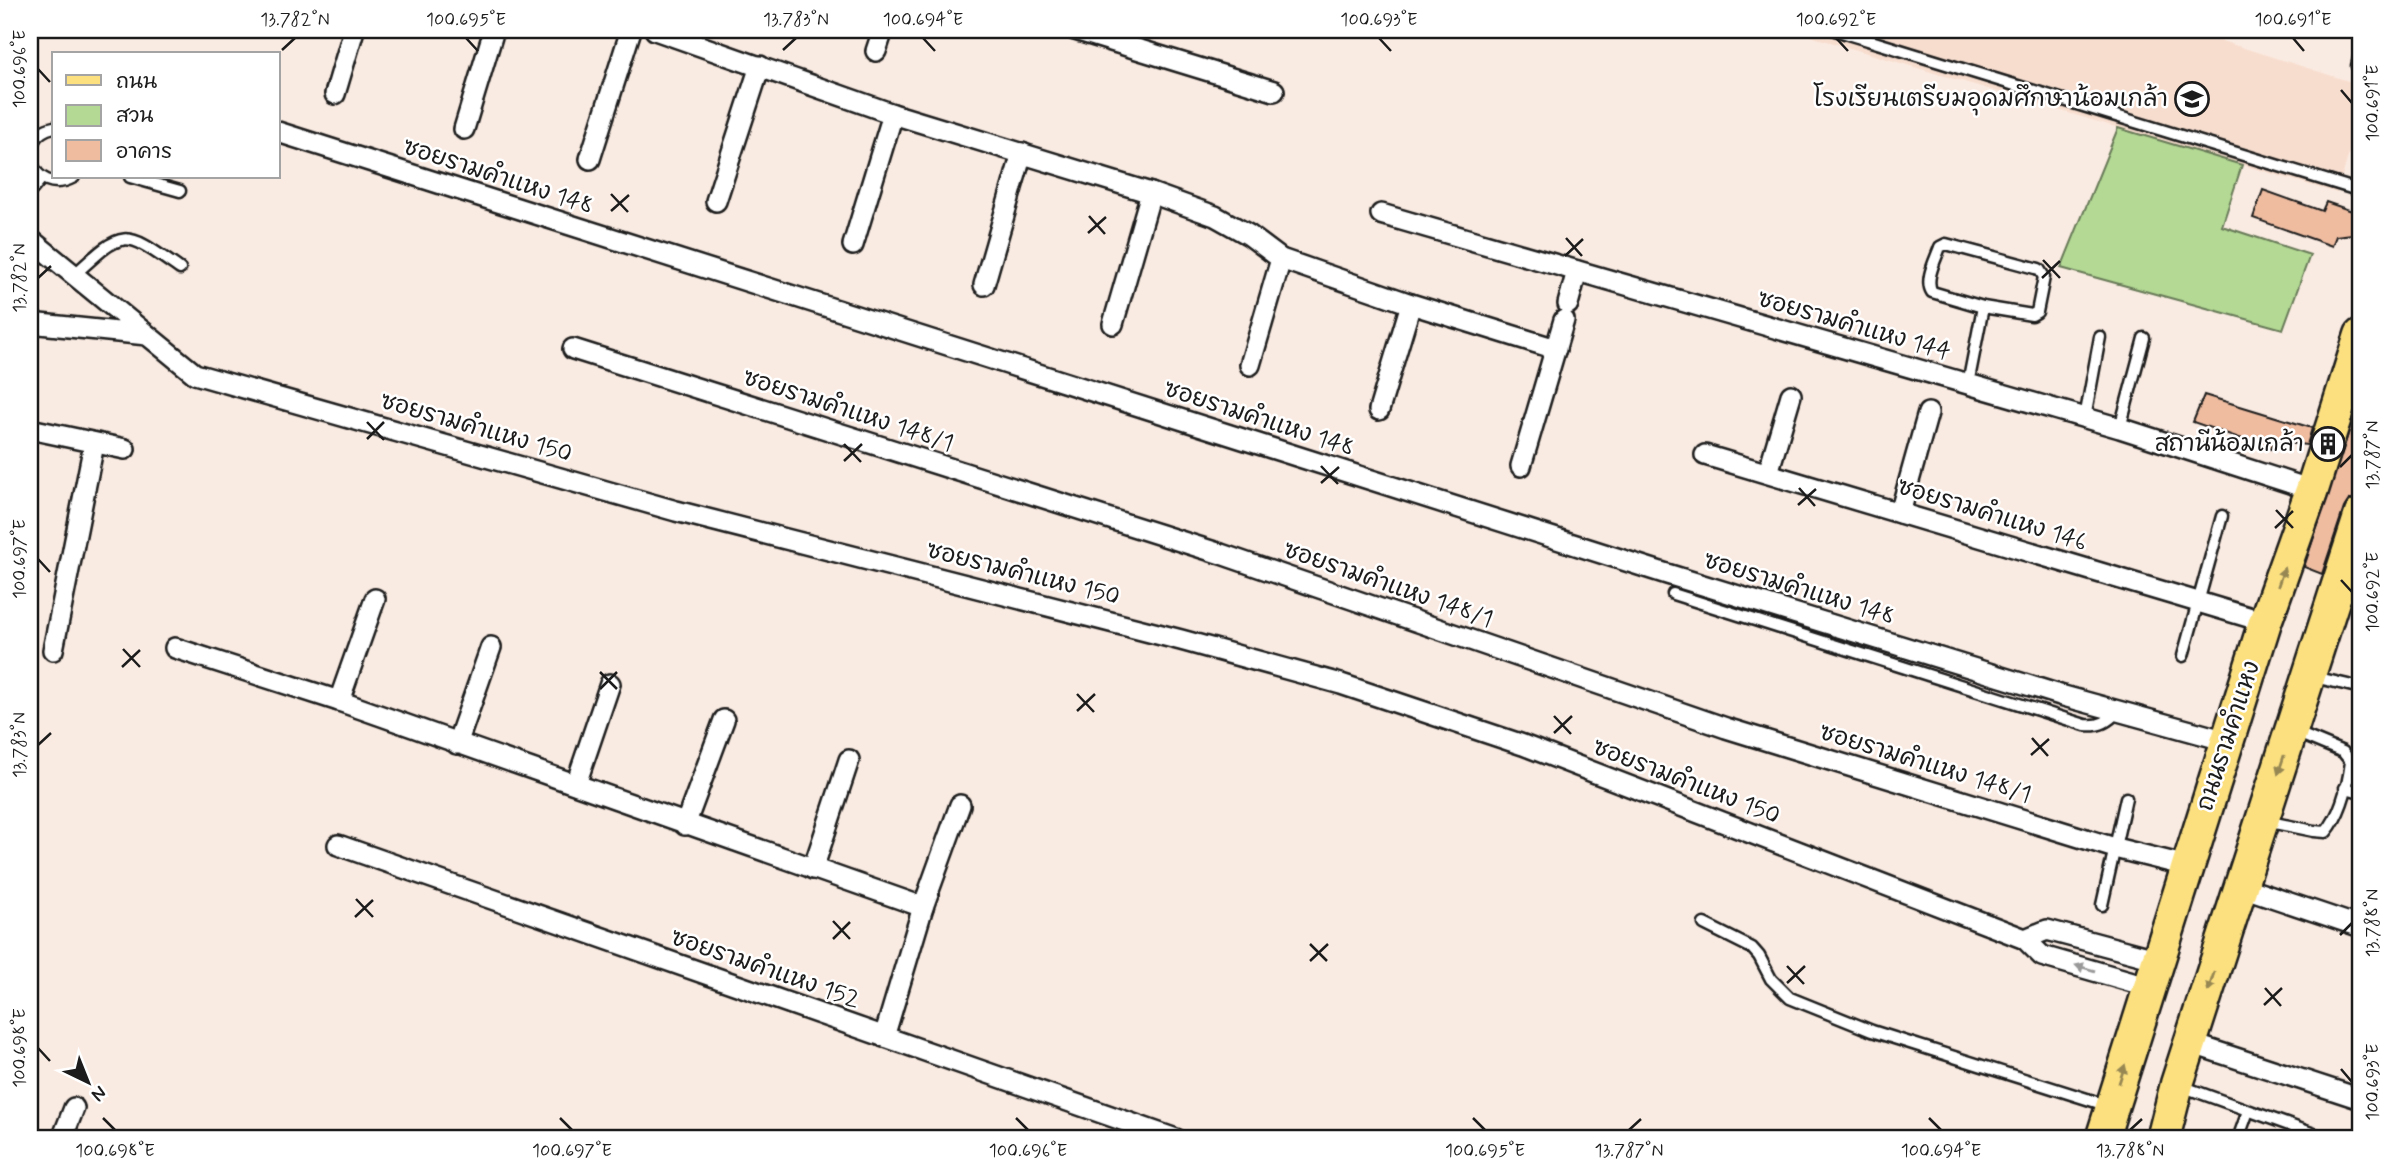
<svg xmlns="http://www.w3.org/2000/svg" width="2391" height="1169" viewBox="0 0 2391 1169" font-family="Mynerve,'Playpen Sans Thai',sans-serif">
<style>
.built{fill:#f7ddce}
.green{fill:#b3d994;stroke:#687a58;stroke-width:2}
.building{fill:#efbca0;stroke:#1c1c1c;stroke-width:2}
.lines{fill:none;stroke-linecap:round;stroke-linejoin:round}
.service-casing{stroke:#1c1c1c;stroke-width:15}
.minor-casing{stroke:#1c1c1c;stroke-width:24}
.primary-casing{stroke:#1c1c1c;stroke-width:37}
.service{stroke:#fff;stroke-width:10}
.minor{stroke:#fff;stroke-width:19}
.primary{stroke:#fce080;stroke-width:32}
.oneway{fill:#978853}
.oneway2{fill:#999}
.ticks{fill:none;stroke:#1c1c1c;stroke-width:2.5}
.labels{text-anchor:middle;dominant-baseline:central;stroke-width:5;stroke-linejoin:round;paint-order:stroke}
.poi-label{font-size:24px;fill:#1c1c1c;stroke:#fff;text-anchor:end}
.street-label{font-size:24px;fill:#1c1c1c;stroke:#fff}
.neatline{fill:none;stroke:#1c1c1c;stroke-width:2.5}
.ticks-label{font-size:18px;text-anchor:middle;fill:#1c1c1c}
</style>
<rect width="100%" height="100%" fill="#faebe2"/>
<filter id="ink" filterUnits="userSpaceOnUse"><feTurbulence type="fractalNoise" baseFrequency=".0143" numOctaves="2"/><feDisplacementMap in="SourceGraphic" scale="14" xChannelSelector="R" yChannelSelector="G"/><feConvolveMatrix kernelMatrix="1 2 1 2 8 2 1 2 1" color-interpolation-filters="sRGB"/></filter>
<g filter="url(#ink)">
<path class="built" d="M1790,30h397l174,55v29l-24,79z"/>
<path class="green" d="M2118,128l124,37 -20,61 88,29 -27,74 -222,-61z"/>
<g class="building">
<path d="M2263,190l59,21 4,-9 35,12v19l-25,3 -4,10 -79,-28z"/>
<path d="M2204,395l108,33 -5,17 -33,-3 -3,7 -78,-27z"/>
<path d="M2361,395v101l-12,4 -5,8 -22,66 -18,-7z"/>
</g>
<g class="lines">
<g class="service-casing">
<g id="service">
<path d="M1835,30l526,161"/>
<path d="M2357,66l4,-15"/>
<path d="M54,127c-43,9 -22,73 20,50"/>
<path d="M130,177l50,14"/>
<path d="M30,192l12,-14"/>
<path d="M1946,244l93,25 5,8 -7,35 -5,3 -49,-8 -51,-15c-8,-12 4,-33 8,-45z"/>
<path d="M74,275c51,-47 49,-46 106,-6"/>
<path d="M1968,384l15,-77"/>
<path d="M2085,418l15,-81"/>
<path d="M2120,428l24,-90"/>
<path d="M2341,590l20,11"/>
<path d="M1673,594l412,131c15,2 24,-4 33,-14"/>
<path d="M2183,656l39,-140"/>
<path d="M2314,677l47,11"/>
<path d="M2345,788l16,4"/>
<path d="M2265,821l49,10 12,1c15,-18 22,-47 25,-70l-8,-10 -48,-20"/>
<path d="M2102,905l24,-107"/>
<path d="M1704,924l48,24 7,8 12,23 19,19 82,33 237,75"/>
<path d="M2181,1086l147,53"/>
<path d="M2238,1139l10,-28"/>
</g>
</g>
<g class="minor-casing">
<g id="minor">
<path d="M655,30l238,84 258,79 64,23 34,19 32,24 130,45 145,45"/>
<path d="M1075,30l199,61"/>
<path d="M876,51l7,-21"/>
<path d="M335,94l19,-64"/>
<path d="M464,129l30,-99"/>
<path d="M278,132l1389,442 393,121 167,46"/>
<path d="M590,159l41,-129"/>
<path d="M716,201l44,-135"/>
<path d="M1381,214l739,214 192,62"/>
<path d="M30,239l165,135 481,137 505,129 160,44 182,61 502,194"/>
<path d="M853,245l40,-131"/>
<path d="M984,285l38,-132"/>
<path d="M1568,304l9,-33"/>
<path d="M30,323l117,12"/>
<path d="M1113,324l38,-131"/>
<path d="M573,349l648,205 505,174 389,120 72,18"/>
<path d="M1250,365l31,-106"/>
<path d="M1379,410l32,-106"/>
<path d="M30,429l95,20"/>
<path d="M1705,455l560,167"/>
<path d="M1521,466l43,-146"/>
<path d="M1768,473l23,-78"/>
<path d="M1900,513l28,-100"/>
<path d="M175,648l164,53 584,206"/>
<path d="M53,650l41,-206"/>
<path d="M339,701l36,-102"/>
<path d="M457,744l34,-97"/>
<path d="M576,784l34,-100"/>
<path d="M685,825l39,-105"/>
<path d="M338,845l838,294"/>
<path d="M813,869l36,-109"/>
<path d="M2242,887l119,40"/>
<path d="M2150,987l-108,-31 -17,-17 22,-9 112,30"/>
<path d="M884,1037l39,-130 37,-102"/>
<path d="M2190,1043l171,56"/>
<path d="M62,1139l12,-31"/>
</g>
</g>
<g class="primary-casing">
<g id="primary">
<path d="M2102,1139l163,-517 47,-132 49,-155"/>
<path d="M2163,1139l14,-55 184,-570"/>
</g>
</g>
<use href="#service" class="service"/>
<use href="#minor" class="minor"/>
<use href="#primary" class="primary"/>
</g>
<defs><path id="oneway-solid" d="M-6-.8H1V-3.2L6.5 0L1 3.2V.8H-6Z" transform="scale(1.75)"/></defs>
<g class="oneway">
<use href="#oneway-solid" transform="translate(2281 577) rotate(-71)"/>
<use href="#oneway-solid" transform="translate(2281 765) rotate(108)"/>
<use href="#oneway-solid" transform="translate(2211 982) rotate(108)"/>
<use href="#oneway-solid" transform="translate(2122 1074) rotate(-72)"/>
</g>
<use class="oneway2" href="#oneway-solid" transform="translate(2085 968) rotate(-164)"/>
</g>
<path class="ticks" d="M466,38l12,13M923,38l12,13M1379,38l12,13M1836,38l12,13M2293,38l11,13M282,50l13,-12M783,50l13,-12M38,69l12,13M2341,90l11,13M611,194l17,18M611,211l18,-16M1089,216l16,18M1088,233l18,-16M1566,238l16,18M1565,256l18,-17M2043,260l17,18M38,278l13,-12M2042,278l18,-17M367,422l17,18M367,439l17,-17M844,444l17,18M844,461l18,-17M1321,466l17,18M2340,467l12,-12M1321,483l18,-16M1799,488l16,18M1798,505l18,-16M2276,510l17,18M2275,528l18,-17M38,559l12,13M2341,580l11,12M123,649l17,18M122,667l18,-17M600,672l17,17M600,689l17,-17M1077,694l17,18M1077,711l18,-17M1554,716l17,18M1554,733l18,-17M2032,738l16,18M38,745l13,-12M2031,755l18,-16M356,899l17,18M355,917l18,-17M833,921l17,18M2340,935l12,-12M833,939l17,-17M1310,944l17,17M1310,961l18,-17M1787,966l17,18M1787,983l18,-17M2265,988l16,18M2264,1005l18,-17M38,1048l12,13M2341,1069l11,13M103,1118l12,12M560,1118l12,12M1016,1118l12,12M1473,1118l12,12M1929,1118l12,12M1629,1130l12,-11M2130,1130l12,-11"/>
<defs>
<g id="school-ring" transform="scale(1.75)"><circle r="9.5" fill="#fff" stroke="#1c1c1c" stroke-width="1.5"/><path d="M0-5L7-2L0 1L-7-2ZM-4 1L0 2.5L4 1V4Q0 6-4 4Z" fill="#1c1c1c"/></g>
<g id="building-ring" transform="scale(1.75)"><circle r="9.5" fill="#fff" stroke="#1c1c1c" stroke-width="1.5"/><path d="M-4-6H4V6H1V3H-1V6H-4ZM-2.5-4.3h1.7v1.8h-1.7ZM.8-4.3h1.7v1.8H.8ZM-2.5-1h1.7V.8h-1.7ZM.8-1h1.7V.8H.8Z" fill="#1c1c1c"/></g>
</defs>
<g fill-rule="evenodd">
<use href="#school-ring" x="2192" y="99"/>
<use href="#building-ring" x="2328" y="444"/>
</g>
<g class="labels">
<g class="poi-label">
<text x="2168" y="99">โรงเรียนเตรียมอุดมศึกษาน้อมเกล้า</text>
<text x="2304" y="444">สถานีน้อมเกล้า</text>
</g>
<g class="street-label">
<text transform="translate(498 177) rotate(18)">ซอยรามคำแหง 148</text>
<text transform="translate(1854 326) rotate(16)">ซอยรามคำแหง 144</text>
<text transform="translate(848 411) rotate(18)">ซอยรามคำแหง 148/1</text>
<text transform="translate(1259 419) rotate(18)">ซอยรามคำแหง 148</text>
<text transform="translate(476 428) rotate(16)">ซอยรามคำแหง 150</text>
<text transform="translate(1992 515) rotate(17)">ซอยรามคำแหง 146</text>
<text transform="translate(1023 574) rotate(14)">ซอยรามคำแหง 150</text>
<text transform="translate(1388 585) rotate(19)">ซอยรามคำแหง 148/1</text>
<text transform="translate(1799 589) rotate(17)">ซอยรามคำแหง 148</text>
<text transform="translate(2229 736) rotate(-72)">ถนนรามคำแหง</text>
<text transform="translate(1925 764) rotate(17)">ซอยรามคำแหง 148/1</text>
<text transform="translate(1686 782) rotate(21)">ซอยรามคำแหง 150</text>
<text transform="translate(765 969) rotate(19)">ซอยรามคำแหง 152</text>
</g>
</g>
<rect width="2391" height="1169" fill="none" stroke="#fff" stroke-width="77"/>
<rect x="52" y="52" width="228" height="126" fill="#ffffff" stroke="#a4a4a4" stroke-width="2"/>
<rect x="66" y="75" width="35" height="10" fill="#fce080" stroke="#a4a4a4" stroke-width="2"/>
<text x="116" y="88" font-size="21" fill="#1c1c1c">ถนน</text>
<rect x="66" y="105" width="35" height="21" fill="#b3d994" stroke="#a4a4a4" stroke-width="2"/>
<text x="116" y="122" font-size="21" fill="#1c1c1c">สวน</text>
<rect x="66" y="140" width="35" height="21" fill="#efbca0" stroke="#a4a4a4" stroke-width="2"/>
<text x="116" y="158" font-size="21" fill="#1c1c1c">อาคาร</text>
<g transform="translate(88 1082) rotate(137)" stroke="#ffffff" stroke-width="5" paint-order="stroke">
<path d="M0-5L12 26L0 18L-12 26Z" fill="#1c1c1c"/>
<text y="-10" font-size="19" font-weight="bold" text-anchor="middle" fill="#1c1c1c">N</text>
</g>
<rect x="38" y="38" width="2314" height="1092" class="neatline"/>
<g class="ticks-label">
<text x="295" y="25">13.782°N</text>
<text x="466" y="25">100.695°E</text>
<text x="796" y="25">13.783°N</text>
<text x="923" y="25">100.694°E</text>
<text x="1379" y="25">100.693°E</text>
<text x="1836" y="25">100.692°E</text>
<text x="2293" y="25">100.691°E</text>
<text transform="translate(19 69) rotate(-90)" y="6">100.696°E</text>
<text transform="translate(2372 103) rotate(-90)" y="6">100.691°E</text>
<text transform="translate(19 278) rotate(-90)" y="6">13.782°N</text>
<text transform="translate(2372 455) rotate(-90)" y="6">13.787°N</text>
<text transform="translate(19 559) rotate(-90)" y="6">100.697°E</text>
<text transform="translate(2372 592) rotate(-90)" y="6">100.692°E</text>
<text transform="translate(19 745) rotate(-90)" y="6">13.783°N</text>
<text transform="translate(2372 923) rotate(-90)" y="6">13.788°N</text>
<text transform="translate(19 1048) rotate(-90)" y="6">100.698°E</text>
<text transform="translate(2372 1082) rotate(-90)" y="6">100.693°E</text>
<text x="115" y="1156">100.698°E</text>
<text x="572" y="1156">100.697°E</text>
<text x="1028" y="1156">100.696°E</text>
<text x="1485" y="1156">100.695°E</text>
<text x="1629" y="1156">13.787°N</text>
<text x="1941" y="1156">100.694°E</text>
<text x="2130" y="1156">13.788°N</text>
</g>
</svg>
